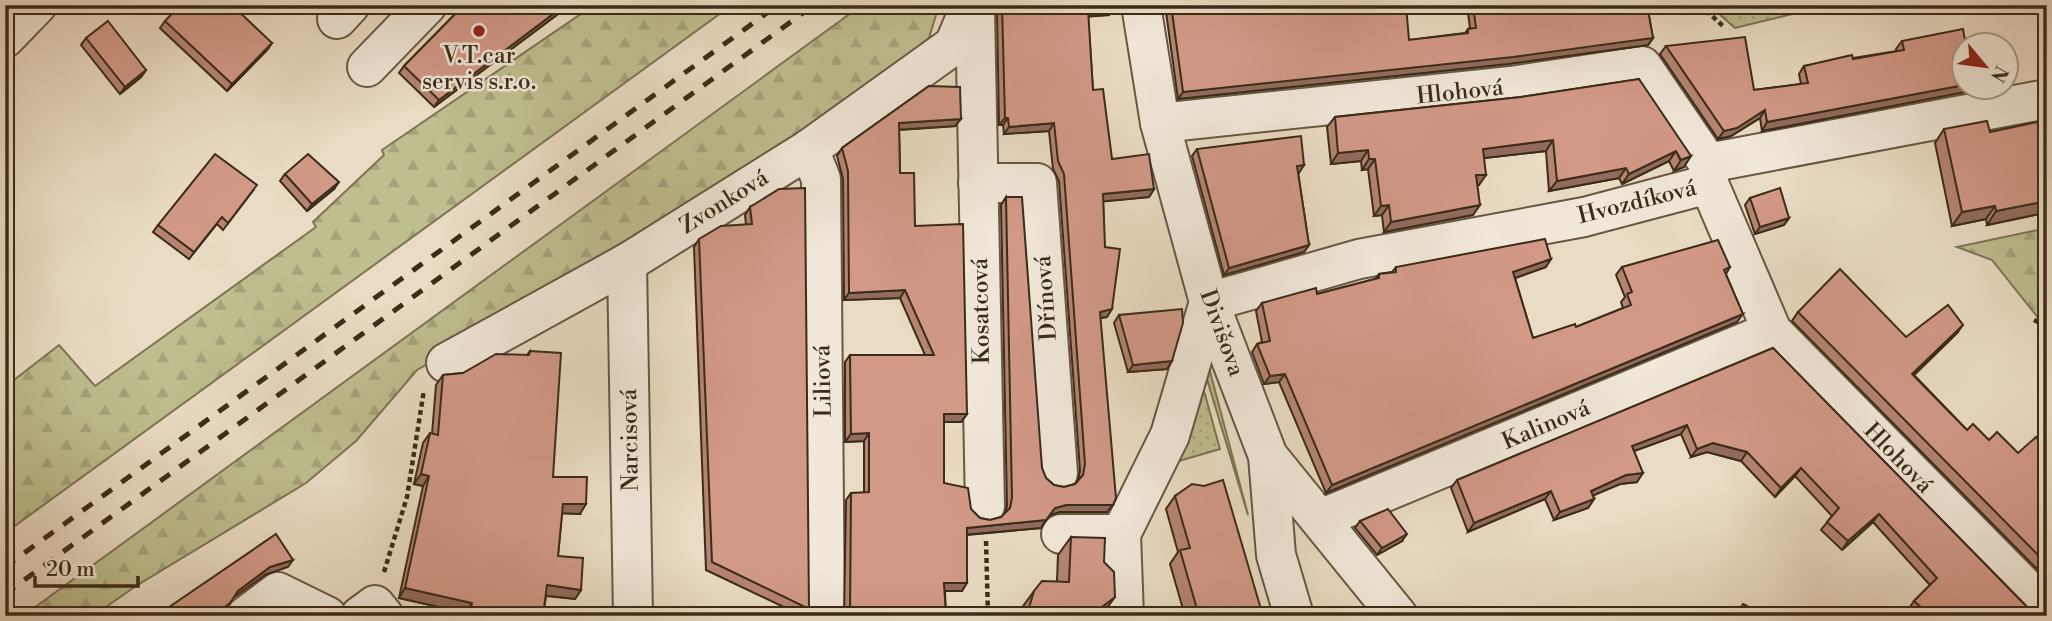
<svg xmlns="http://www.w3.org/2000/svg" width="2052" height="621" viewBox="0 0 2052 621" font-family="'Libre Bodoni',serif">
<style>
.grass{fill:url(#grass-dots);stroke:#7c7554;stroke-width:2}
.forest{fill:url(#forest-firs);stroke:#7c7554;stroke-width:2}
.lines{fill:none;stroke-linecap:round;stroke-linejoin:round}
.minor-casing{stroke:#665843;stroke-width:42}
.path{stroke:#3a2c18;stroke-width:4.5;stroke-dasharray:5 3.5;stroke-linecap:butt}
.minor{stroke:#f1e8d9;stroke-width:38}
.rail{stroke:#3a2c18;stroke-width:5;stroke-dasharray:12 12;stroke-linecap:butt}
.wall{fill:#b58474;stroke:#3a2c18;stroke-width:2}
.shaded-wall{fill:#936b5e;stroke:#3a2c18;stroke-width:2}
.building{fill:#d29987;stroke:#3a2c18;stroke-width:2}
.poi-dot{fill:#8f2418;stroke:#f1e8d9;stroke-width:2.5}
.labels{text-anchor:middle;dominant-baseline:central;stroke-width:5;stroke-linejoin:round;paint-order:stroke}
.poi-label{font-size:23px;fill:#3a2c18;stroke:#f1e8d9}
.street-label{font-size:23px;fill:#3a2c18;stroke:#f1e8d9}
</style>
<defs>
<pattern id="grass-dots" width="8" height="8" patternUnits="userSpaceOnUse" patternTransform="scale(1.75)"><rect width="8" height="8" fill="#bebe8f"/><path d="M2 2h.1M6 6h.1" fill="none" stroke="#a4a37b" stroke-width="1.8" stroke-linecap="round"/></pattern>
<pattern id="forest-firs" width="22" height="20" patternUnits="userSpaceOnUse" patternTransform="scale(1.75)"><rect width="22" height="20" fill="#bebe8f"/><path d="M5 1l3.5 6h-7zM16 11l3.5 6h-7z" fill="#a4a37b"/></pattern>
</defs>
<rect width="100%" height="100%" fill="#eadcc4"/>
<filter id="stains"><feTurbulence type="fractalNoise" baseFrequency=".00286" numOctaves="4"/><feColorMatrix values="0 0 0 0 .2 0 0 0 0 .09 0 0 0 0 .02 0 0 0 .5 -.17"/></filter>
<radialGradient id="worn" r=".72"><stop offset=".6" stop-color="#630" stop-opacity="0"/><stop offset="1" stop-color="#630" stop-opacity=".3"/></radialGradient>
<g class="grass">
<path d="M1709,5h120l-94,23z"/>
<path d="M1208,364l40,151 -45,-149z"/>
<path d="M1198,369l22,80 -58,17z"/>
</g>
<g class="forest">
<path d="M594,5h138l-727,528v-146l54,-42 36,41 221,-159 -3,-5 71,-67 -2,-5z"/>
<path d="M862,5h77l-10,33 -142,114 -178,110 -192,108 -61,71 -50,42 -170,103 -43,30h-70z"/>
<path d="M2047,228v101l-55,-69 -35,-13z"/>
</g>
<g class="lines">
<g class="minor-casing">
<g id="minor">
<path d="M1141,5l19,118 49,179 59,154 130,160"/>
<path d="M975,11l10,495"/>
<path d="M337,19l13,-14"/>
<path d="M5,38l32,-33"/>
<path d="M367,67l60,-62"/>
<path d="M1160,123l351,-37 131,-20 66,97"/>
<path d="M809,149l12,30 4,437"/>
<path d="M1708,163l339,-64"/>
<path d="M978,183h59l21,290"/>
<path d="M1709,184l63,147 275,279"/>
<path d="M627,263l6,353"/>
<path d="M446,363l181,-100 182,-114 145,-104 17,-40"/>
<path d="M1268,456l8,99 18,61"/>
<path d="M1320,519l452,-188"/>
<path d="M1061,534h60"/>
<path d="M246,616l32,-24 49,24"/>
<path d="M360,616l15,-11 9,11"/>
<path d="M1124,616l-3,-82 49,-99 39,-133 150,-43 225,-42 125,-33 -1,-21"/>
</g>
</g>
<g class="path">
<path d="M1700,5l23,21"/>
<path d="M2034,320l13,7"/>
<path d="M986,541l2,75"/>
<path d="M384,572l23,-75 17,-107"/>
</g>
<use href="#minor" class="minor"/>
<g class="rail">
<path d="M5,567l773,-562"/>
<path d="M5,594l809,-589"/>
</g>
</g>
<g class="wall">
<path d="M464,5h106l-136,102 -35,-34 5,-7z"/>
<path d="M994,5h120v3l-5,7 -21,1 5,74 19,69 42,30 -5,8 -46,4 4,116 -7,1 7,194h-47l-10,3 -9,13 -74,7 -5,56h-17l1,25h-102l2,-116 5,-7h13v-52l-19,1v-80l5,-7h75l-25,-57 -56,2 -1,-121 -6,-23 5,-8 87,-62 26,40 -56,4 1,43 67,241 -6,8h-17v61l36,35 10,2 11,-3 4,-4 2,-7 -6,-301 5,-8 36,271 4,10 8,7 10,2 11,-3 3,-3 2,-10 -21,-290 -6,-12 -4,-38 -45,3 -1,-9h-4l-2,-114z"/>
<path d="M1165,5h118v6l126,29 56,-7 3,-4 2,-1 -3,-23h180l6,33 -5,7 -140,19 -330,35z"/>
<path d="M165,21l107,22 -5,7 -40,41 -67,-63z"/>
<path d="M86,38l60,32 -5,7 -21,17 -39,-49z"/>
<path d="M1902,41l62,5 21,42 -223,43 -2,-13 -29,18 -13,3 -58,-85 6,-8 88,44 47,-6 -2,-10 5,-8 93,-15 -1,-2z"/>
<path d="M1639,79l45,88 -10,4 -5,-10 -47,23 -3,-6 -70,13 -3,-40 -62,7 -5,27h-2l-4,30 -89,17 -2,-17 -8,1 -6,-47 -6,1 -1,-9 -30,3 -4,-37 8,-10 186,-20z"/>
<path d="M2047,127v82l-3,4 -57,12 -1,-6 -34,7 -17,-83 9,-14 46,3z"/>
<path d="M1197,149l107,16 -6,8 11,72 -5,7 -80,23 -32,-119z"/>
<path d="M285,174l49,15 -27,22 -27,-30z"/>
<path d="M252,192l-29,38 -6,-6 -28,35 -36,-27 5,-7z"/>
<path d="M1750,198l39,20 -5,7 -29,9 -10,-29z"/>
<path d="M750,207l58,402 3,7h-102l4,-7h75l-82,-39 -12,-323 5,-8 47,-14 -1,-10z"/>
<path d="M1396,267h150l-31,11 18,60 43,-11 47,-19 -2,-6 4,-5 -9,-22 6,-8h108l-4,7 11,48 -411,171 -47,-111 -15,2 -12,-32 5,-8 5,-2 -6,-31 6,-8 55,-9 58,-15 4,-5 13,-2z"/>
<path d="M1798,312l108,25 51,-4 -43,42 53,55 51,23 29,-3v129l-255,-258z"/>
<path d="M1119,315l53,46 -5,8 -39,3 -14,-49z"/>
<path d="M1773,348l263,268h-121l-7,-6 6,-9 16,-16 -57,-63 -31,28 -21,-20 11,-14 -37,-40 -20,21 -34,-36 -34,-9 -16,5 -10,-23 -47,17 3,31 -17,2 -27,11 1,4 -6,9 -34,12 -9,-21 -77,33 -17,-44 6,-8z"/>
<path d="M530,351l23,126 27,37 -18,-1 -4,43 23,34 -6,9 -29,-3 -3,20h-78l1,-3 -67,-15 24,-112 -9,-2 9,-41 7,-10 2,1 4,-49 7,-10 20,-2 64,-18z"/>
<path d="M1175,496l88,120h-78l-15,-52 8,-12 -12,-43z"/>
<path d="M1360,521l42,20 -25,14 -22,-27z"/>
<path d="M1071,537l31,79h-83l2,-7 13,-18 23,-10 1,-26z"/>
</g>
<g class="shaded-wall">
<path d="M565,5h5l-136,102 5,-7z"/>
<path d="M1114,8l-5,7 -27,2 6,-8z"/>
<path d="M1653,38l-5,7 -140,19 -330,35 5,-7z"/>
<path d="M272,43l-5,7 -40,41 5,-7z"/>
<path d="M146,70l-5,7 -21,17 5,-7z"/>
<path d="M1964,85v3h22l-224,43 5,-9z"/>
<path d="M1765,110l-5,8 -29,18 -13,3 6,-8z"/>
<path d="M1005,118h3l-5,7h-4z"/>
<path d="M961,119l-6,7 -62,4 6,-7z"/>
<path d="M1054,123l-5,8 -45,3 5,-7z"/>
<path d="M1553,140l-7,11 -70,8 7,-10z"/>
<path d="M1368,150l-7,11 -30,3 7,-11z"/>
<path d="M1676,151l-7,10 -47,23 7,-10z"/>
<path d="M1691,156l-7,11 -10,4 7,-11z"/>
<path d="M1369,159h6l-7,10 -6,1z"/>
<path d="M1304,165l-5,8h-7l5,-7z"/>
<path d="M1626,168l-7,10 -70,13 8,-10z"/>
<path d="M1476,175h10l-7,10 -10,1z"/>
<path d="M339,182l-5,7 -27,22 5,-7z"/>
<path d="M1154,189l-5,8 -51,5 5,-8z"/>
<path d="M2047,201v8l-3,4 -57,12 9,-14z"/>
<path d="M1389,205l-7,10 -8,1 7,-10z"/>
<path d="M1480,205l-7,10 -89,17 7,-10z"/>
<path d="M1995,206l-9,13 -34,7 10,-14z"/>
<path d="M1789,218l-5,7 -29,9 5,-7z"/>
<path d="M1309,245l-5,7 -80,23 5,-7z"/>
<path d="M1551,259l-5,8 -39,14 6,-9z"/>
<path d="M905,290l-5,8 -56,2 5,-7z"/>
<path d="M1112,309l-5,8 -12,2 5,-7z"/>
<path d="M1743,314l-6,8 -411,171 6,-8z"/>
<path d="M1963,325l-6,8 -51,50 6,-9z"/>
<path d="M1172,361l-5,8 -39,3 5,-7z"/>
<path d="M1285,374l-6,8 -15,2 6,-8z"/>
<path d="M944,414h23l-6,8h-22z"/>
<path d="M1687,425l-6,9 -55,20 6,-8z"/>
<path d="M869,433l-5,8 -19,1 6,-8z"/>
<path d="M1713,443l34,9 -6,9 -34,-9 -16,5 6,-8z"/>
<path d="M1801,468l-6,8 -20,21 6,-9z"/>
<path d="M1643,473l-6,9 -17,2 -35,15 6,-8 35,-16z"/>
<path d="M421,474l8,2 -6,10 -9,-2z"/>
<path d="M1551,491l-6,8 -77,33 6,-9z"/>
<path d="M1594,499l-6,9 -34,12 6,-8z"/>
<path d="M563,504h23l-6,10 -24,-1z"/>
<path d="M1066,505h47l-6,7h-47l-10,3 5,-7z"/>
<path d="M1879,514l-6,8 -31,28 6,-9z"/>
<path d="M1046,520l-5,8 -79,7 5,-7z"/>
<path d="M1407,534l-5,7 -25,14 5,-7z"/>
<path d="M293,560l-5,7 -23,8 -32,23 5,-7 32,-24z"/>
<path d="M944,583h23l-5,8h-23z"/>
<path d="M547,585l34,5 -6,9 -35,-4z"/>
<path d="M405,588l67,15 -6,10 -67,-15z"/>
<path d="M1115,597l-13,18v-8z"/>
<path d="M230,603l-5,7 -8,6h-5z"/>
</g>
<g class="building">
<path d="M180,5h52l40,38 -40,41 -67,-63z"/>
<path d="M464,5h101l-126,95 -35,-34z"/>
<path d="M1002,5h112v3l-26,1 5,81 10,-1 9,70 37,-5 5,35 -51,5 2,53 15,2 -8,60 -12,3 16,186 -3,7h-47l-11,3 -9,12 -79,8v55h-23l2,33h-96l1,-123 18,-1v-59l-18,1 -1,-79h84l-29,-65 -56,3 -1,-122 -6,-23 87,-62 31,1 1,32 -62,4 1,50h14l1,53 48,-2 4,190h-23v69l24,5 3,21 9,9 10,2 11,-3 9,-9 2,-10 -6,-301h16l20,271 4,10 8,7 10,2 11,-3 8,-9 2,-11 -21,-290 -6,-13 -4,-38 -45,4 -1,-9h-3z"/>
<path d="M1171,5h112v6l43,-6h80l3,35 59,-7v-4l8,-1 -3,-23h174l6,33 -140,19 -330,35z"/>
<path d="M108,21l38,49 -21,17 -39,-49z"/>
<path d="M1963,29l3,17h-2v39l-197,37 -2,-12 -28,18 -13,3 -58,-85 79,-9 9,53 54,-7 -4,-17 48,-11 1,4 51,-9 -2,-9z"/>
<path d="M1639,79l52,77 -10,4 -5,-9 -47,23 -3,-6 -69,13 -4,-41 -70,9 3,26h-10l4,30 -89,17 -2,-17 -8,1 -6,-47h-6l-1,-9 -30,3 -3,-36 186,-20z"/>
<path d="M1987,121l3,11 47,-10 2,6 8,-1v74l-51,10 -1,-5 -33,6 -18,-83z"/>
<path d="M1301,136l3,29 -7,1 12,79 -80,23 -32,-119z"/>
<path d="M215,154l42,31 -29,38 -6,-6 -28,35 -36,-27z"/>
<path d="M308,154l31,28 -27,22 -27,-30z"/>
<path d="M805,188l4,421 -97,-47 -13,-323 22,-13 31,-2 -2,-17 29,-18z"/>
<path d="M1780,188l9,30 -29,9 -10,-29z"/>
<path d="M1545,239l6,20 -38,13 20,66 42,-14 1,3 55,-22 -4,-11 5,-2 -10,-25 96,-27 12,27 -6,3 19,44 -411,171 -47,-111 -15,2 -13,-32 13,-3 -8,-38 54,-15 1,6 62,-16v-4l17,-2v-5z"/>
<path d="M1840,269l66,68 42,-32 15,20 -51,49 55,56 6,-6 16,16 8,-8 21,21 18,-16 11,13v114l-249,-252z"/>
<path d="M1182,309l1,14 -11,38 -39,4 -14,-50z"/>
<path d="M1773,348l263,268h-105l-17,-15 23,-23 -58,-64 -31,27 -21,-19 12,-14 -38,-40 -20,20 -34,-36 -34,-9 -16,6 -10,-24 -55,21 11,27 -17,2 -35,16 3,8 -34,13 -9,-21 -77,32 -17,-43z"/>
<path d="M530,351l31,2 -8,124h34l-1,27h-23l-5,52 25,2 -2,32 -34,-5 -4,31h-74l3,-13 -67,-15 24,-112 -8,-2 9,-41 8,2 5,-60 20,-2 33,-19 33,1z"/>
<path d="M1223,480l40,136h-64l-19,-66 10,-2 -15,-52 17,-12 12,2z"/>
<path d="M1388,509l19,25 -25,14 -22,-27z"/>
<path d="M276,534l17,26 -23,7 -32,24 -8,12 -18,13h-56z"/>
<path d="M1071,537l34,1 -1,24 10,10 1,25 -13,10v9h-68l-6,-5 6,-20 8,-10 27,1z"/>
<path d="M1743,604l22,12h-36l3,-5 5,3z"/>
<path d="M1467,607l7,9h-18z"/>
<path d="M713,609h95l3,7h-98z"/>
</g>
<circle class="poi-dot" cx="479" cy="31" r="7"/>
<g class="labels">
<g class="poi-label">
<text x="479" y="56">V.T.car<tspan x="479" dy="26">servis s.r.o.</tspan></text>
</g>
<g class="street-label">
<text transform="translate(1460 92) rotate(-6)">Hlohová</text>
<text transform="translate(724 202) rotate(-32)">Zvonková</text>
<text transform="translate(1637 202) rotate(-14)">Hvozdíková</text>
<text transform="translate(1046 298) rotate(-94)">Dřínová</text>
<text transform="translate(981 311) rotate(-91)">Kosatcová</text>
<text transform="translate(1222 333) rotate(70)">Divišova</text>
<text transform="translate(823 381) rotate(-91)">Liliová</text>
<text transform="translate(1546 425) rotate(-23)">Kalinová</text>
<text transform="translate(630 440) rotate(-91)">Narcisová</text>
<text transform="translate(1898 458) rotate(46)">Hlohová</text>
</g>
</g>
<rect width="2052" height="621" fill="none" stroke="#eadcc4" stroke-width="28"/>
<rect x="7" y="7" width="2038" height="607" fill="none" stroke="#3a2c18" stroke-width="3.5"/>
<rect x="14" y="14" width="2024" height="593" fill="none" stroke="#3a2c18" stroke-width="2"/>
<g transform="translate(1985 66) rotate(119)"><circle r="33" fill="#f1e8d9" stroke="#a89d8c" stroke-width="2"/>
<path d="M0-5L12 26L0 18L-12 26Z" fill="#8f2418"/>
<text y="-10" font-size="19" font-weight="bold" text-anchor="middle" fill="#3a2c18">N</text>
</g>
<path d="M35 576v10h103v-10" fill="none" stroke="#3a2c18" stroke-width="3.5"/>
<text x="46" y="576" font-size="21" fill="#3a2c18" stroke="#f1e8d9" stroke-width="5" paint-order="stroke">20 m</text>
<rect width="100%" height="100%" filter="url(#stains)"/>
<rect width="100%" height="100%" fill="url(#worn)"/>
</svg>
